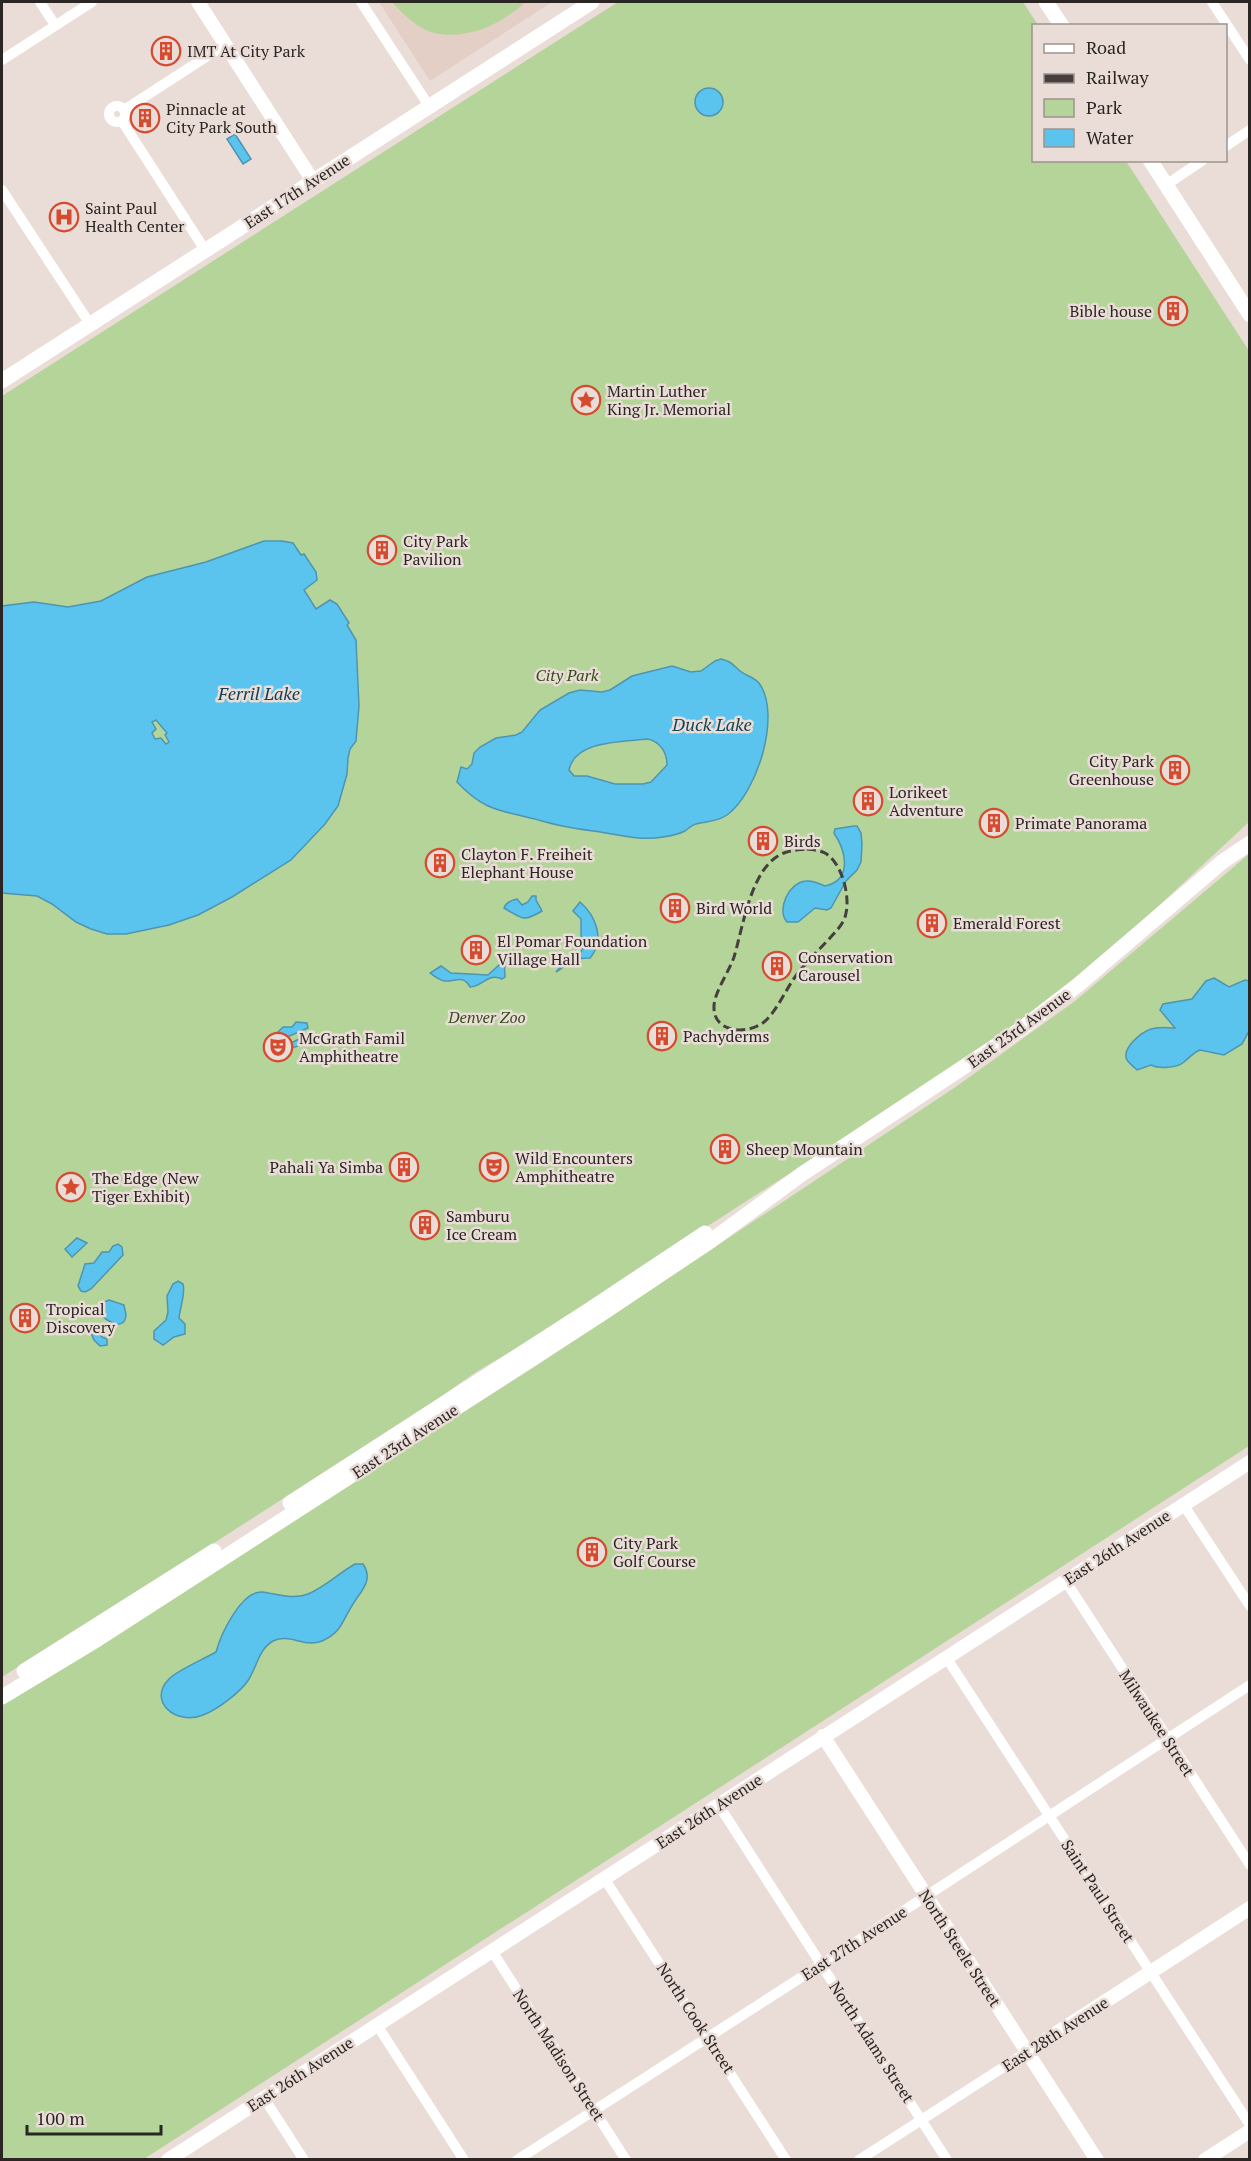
<svg xmlns="http://www.w3.org/2000/svg" width="1251" height="2161" viewBox="0 0 1251 2161" font-family="'PT Serif',serif">
<style>
.built{fill:#e4cfc7}
.green{fill:#b5d49a}
.water{fill:#5bc4ee;stroke:#4d95b1;stroke-width:1.5;fill-rule:evenodd}
.lines{fill:none;stroke-linecap:round;stroke-linejoin:round}
.minor{stroke:#fff;stroke-width:10}
.tertiary{stroke:#fff;stroke-width:14}
.secondary{stroke:#fff;stroke-width:15}
.rail{stroke:#463f3d;stroke-width:3;stroke-dasharray:9 4.5;stroke-linecap:butt}
.labels{text-anchor:middle;dominant-baseline:central;stroke-width:5;stroke-linejoin:round;paint-order:stroke}
.poi-label{font-size:16px;fill:#2b2624;stroke:#eadcd7;text-anchor:start}
.street-label{font-size:16px;fill:#2b2624;stroke:#eadcd7}
.park-label{font-size:16px;font-style:italic;fill:#334d16;stroke:#eadcd7}
.water-label{font-size:18px;font-style:italic;fill:#154354;stroke:#eadcd7}
</style>
<rect width="100%" height="100%" fill="#eadcd7"/>
<path class="built" d="M379,2h173l-122,79z"/>
<g class="green">
<path d="M392,2h133c-23,23 -64,41 -97,29 -14,-6 -26,-18 -36,-29z"/>
<path d="M618,2h405l15,23 -4,1v134l92,1 123,190v471l-125,116 -60,51 -59,43 -109,73 -196,126 -113,76 -111,65 -46,32 -300,193 -128,80v-1281z"/>
<path d="M1249,854v592l-1105,713 -142,1v-456l118,-73 416,-265 421,-280 118,-85z"/>
</g>
<g class="water">
<circle cx="709" cy="102" r="14"/>
<path d="M235,134l16,25 -8,5 -16,-25z"/>
<path d="M264,541h18l11,2 8,12 3,-1 12,18 1,8 -13,10 12,19 14,-9 7,4 12,19 -2,2 9,15 3,66 -3,35 -6,8 -2,9 -1,16 -9,32 -13,18 -34,36 -59,37 -34,18 -29,10 -43,9h-19l-16,-5 -15,-7 -24,-18 -15,-8 -35,-3v-287l32,-4 34,5 33,-6 46,-24 59,-15zM156,720l11,13 -2,2 4,7 -3,2 -5,-6 -6,1 -3,-6 4,-4 -4,-7z"/>
<path d="M721,659c10,2 12,6 19,12 6,5 14,6 19,12 23,32 -2,110 -32,132 -10,7 -20,6 -31,9 -4,1 -7,4 -11,7 -6,3 -15,5 -22,6 -22,4 -42,-2 -63,-5 -21,-3 -38,-5 -58,-11 -38,-11 -55,-7 -85,-39l4,-15 6,2 5,-5 2,-11 6,-6 16,-9 20,-3 6,-3 18,-22 29,-17 11,-3 22,2 8,-2 22,-14 40,-10 19,6 10,-1 14,-10zM648,739c12,3 19,13 19,26l-16,17 -8,2h-28l-28,-8h-13l-5,-6c6,-30 54,-28 79,-31z"/>
<path d="M854,826h3l4,7 1,11 -1,18 -4,8 -11,11 -15,27 -4,2 -12,-2 -17,14h-11c-11,-12 2,-40 19,-41 8,-1 13,3 19,5 28,-6 21,-35 9,-53l1,-4z"/>
<path d="M532,896h4v4l6,11c-20,12 -20,7 -38,-3 2,-6 8,-8 13,-9l5,6 6,-3z"/>
<path d="M580,902c15,13 26,37 10,56 -6,0 -15,0 -21,4 -6,4 -6,7 -13,10l6,-7 -5,-2 4,-4 20,-7 3,-6 -3,-11v-16l-8,-8z"/>
<path d="M510,955h3l2,3 9,1 -6,7 -7,-4c-9,3 -6,7 -6,15l-3,2c-13,-7 -20,8 -32,8 -7,-13 -15,-5 -26,-6 -5,-1 -10,-5 -14,-8l11,-7 10,7 37,2z"/>
<path d="M1214,978l15,9 16,-7 4,1v50l-7,13 -18,11 -24,-5c-7,3 -10,7 -16,12 -7,6 -25,7 -33,3l-14,5c-3,-3 -8,-7 -10,-10 -6,-12 15,-28 24,-31 9,-3 16,-1 24,-1l-15,-18 3,-6 29,-5 14,-18z"/>
<path d="M296,1022l11,1 1,5 -21,9 -2,4 2,4 22,-11 4,7 -27,9 -6,-7 -2,-11 5,-5h9z"/>
<path d="M77,1238l10,5 -15,14 -7,-8z"/>
<path d="M118,1244l4,3 1,8 -32,34 -6,3 -4,-1 -3,-5 7,-22 9,-1 8,-11h7l4,-6z"/>
<path d="M178,1281l5,3c3,8 -3,24 -4,34l6,6v10l-11,3 -11,8 -9,-6v-8l12,-11 2,-8 -1,-16 6,-12z"/>
<path d="M109,1300l15,5c0,3 2,7 2,10 -1,19 -26,3 -30,-6l6,-6z"/>
<path d="M94,1327l8,10 5,2v6l-7,1 -6,-6 -4,-9z"/>
<path d="M355,1564h8c11,16 -2,27 -10,40 -11,17 -11,28 -31,37 -18,7 -32,-8 -49,0 -14,8 -16,25 -24,38 -7,12 -32,31 -46,36 -27,11 -56,-14 -34,-36 9,-9 35,-20 47,-27 5,-18 25,-61 46,-60 16,2 30,8 46,2 17,-7 31,-21 47,-30z"/>
</g>
<g class="lines">
<g class="minor">
<path d="M40,2l15,23"/>
<path d="M361,2l68,104"/>
<path d="M1212,2l38,58"/>
<path d="M2,60l90,-58"/>
<circle cx="117" cy="114" r="8"/>
<path d="M124,110l102,-66"/>
<path d="M122,121l83,129"/>
<path d="M1226,146l24,-16"/>
<path d="M1166,185l37,-25"/>
<path d="M2,190l88,134"/>
<path d="M1183,1504l67,102"/>
<path d="M1065,1580l185,285"/>
<path d="M946,1657l304,468"/>
<path d="M718,1804l229,356"/>
<path d="M604,1878l182,282"/>
<path d="M492,1951l134,209"/>
<path d="M377,2025l87,135"/>
<path d="M264,2098l40,62"/>
<path d="M517,2160l305,-196 428,-279"/>
<path d="M859,2160l168,-108"/>
</g>
<g class="tertiary">
<path d="M198,2l115,179"/>
<path d="M823,1736l274,424"/>
<path d="M1027,2052l223,-144"/>
<path d="M168,2160l1082,-698"/>
<path d="M1205,2160l45,-29"/>
</g>
<g class="secondary">
<path d="M1046,2l16,24"/>
<path d="M1150,160l100,155"/>
<path d="M2,381l590,-379"/>
<path d="M290,1503l299,-193 116,-77"/>
<path d="M24,1671l190,-120"/>
<path d="M2,1697l96,-58 502,-324 112,-75 90,-66 219,-145 57,-44 144,-123 28,-19"/>
</g>
<path class="rail" d="M807,849c6,1 12,1 18,4 17,10 25,42 21,60 -1,6 -4,11 -8,16 -13,15 -28,29 -40,44 -12,15 -20,37 -34,49 -16,13 -50,11 -50,-14 -1,-14 15,-36 20,-51 9,-29 17,-92 50,-104 7,-3 15,-3 23,-4z"/>
</g>
<defs>
<g id="building-ring" transform="scale(1.5)"><circle r="9.5" fill="#eadcd7" stroke="#d64b30" stroke-width="1.5"/><path d="M-4-6H4V6H1V3H-1V6H-4ZM-2.5-4.3h1.7v1.8h-1.7ZM.8-4.3h1.7v1.8H.8ZM-2.5-1h1.7V.8h-1.7ZM.8-1h1.7V.8H.8Z" fill="#d64b30"/></g>
<g id="hospital-ring" transform="scale(1.5)"><circle r="9.5" fill="#eadcd7" stroke="#d64b30" stroke-width="1.5"/><path d="M-5-5h3v3.5h4V-5h3V5h-3V1.5h-4V5h-3Z" fill="#d64b30"/></g>
<g id="sight-ring" transform="scale(1.5)"><circle r="9.5" fill="#eadcd7" stroke="#d64b30" stroke-width="1.5"/><path d="M0-6L1.8-2.2L6-1.7L2.9 1.2L3.7 5.4L0 3.3L-3.7 5.4L-2.9 1.2L-6-1.7L-1.8-2.2Z" fill="#d64b30"/></g>
<g id="theatre-ring" transform="scale(1.5)"><circle r="9.5" fill="#eadcd7" stroke="#d64b30" stroke-width="1.5"/><path d="M-5-5.5Q0-4 5-5.5V0Q5 5 0 6Q-5 5-5 0ZM-3.3-2.5H-1v1.5H-3.3ZM1-2.5H3.3v1.5H1ZM-2.8 1Q0 5.5 2.8 1Z" fill="#d64b30"/></g>
</defs>
<g fill-rule="evenodd">
<use href="#building-ring" x="166" y="51"/>
<use href="#building-ring" x="145" y="118"/>
<use href="#hospital-ring" x="64" y="217"/>
<use href="#building-ring" x="1173" y="311"/>
<use href="#sight-ring" x="586" y="400"/>
<use href="#building-ring" x="382" y="550"/>
<use href="#building-ring" x="1175" y="770"/>
<use href="#building-ring" x="868" y="801"/>
<use href="#building-ring" x="994" y="823"/>
<use href="#building-ring" x="763" y="841"/>
<use href="#building-ring" x="440" y="863"/>
<use href="#building-ring" x="675" y="908"/>
<use href="#building-ring" x="932" y="923"/>
<use href="#building-ring" x="476" y="950"/>
<use href="#building-ring" x="777" y="966"/>
<use href="#building-ring" x="662" y="1036"/>
<use href="#theatre-ring" x="278" y="1047"/>
<use href="#building-ring" x="725" y="1149"/>
<use href="#building-ring" x="404" y="1167"/>
<use href="#theatre-ring" x="494" y="1167"/>
<use href="#sight-ring" x="71" y="1187"/>
<use href="#building-ring" x="425" y="1225"/>
<use href="#building-ring" x="25" y="1318"/>
<use href="#building-ring" x="592" y="1552"/>
</g>
<g class="labels">
<g class="poi-label">
<text x="187" y="51">IMT At City Park</text>
<text x="166" y="109">Pinnacle at<tspan x="166" dy="18">City Park South</tspan></text>
<text x="85" y="208">Saint Paul<tspan x="85" dy="18">Health Center</tspan></text>
<text x="1152" y="311" text-anchor="end">Bible house</text>
<text x="607" y="391">Martin Luther<tspan x="607" dy="18">King Jr. Memorial</tspan></text>
<text x="403" y="541">City Park<tspan x="403" dy="18">Pavilion</tspan></text>
<text x="1154" y="761" text-anchor="end">City Park<tspan x="1154" dy="18">Greenhouse</tspan></text>
<text x="889" y="792">Lorikeet<tspan x="889" dy="18">Adventure</tspan></text>
<text x="1015" y="823">Primate Panorama</text>
<text x="784" y="841">Birds</text>
<text x="461" y="854">Clayton F. Freiheit<tspan x="461" dy="18">Elephant House</tspan></text>
<text x="696" y="908">Bird World</text>
<text x="953" y="923">Emerald Forest</text>
<text x="497" y="941">El Pomar Foundation<tspan x="497" dy="18">Village Hall</tspan></text>
<text x="798" y="957">Conservation<tspan x="798" dy="18">Carousel</tspan></text>
<text x="683" y="1036">Pachyderms</text>
<text x="299" y="1038">McGrath Famil<tspan x="299" dy="18">Amphitheatre</tspan></text>
<text x="746" y="1149">Sheep Mountain</text>
<text x="515" y="1158">Wild Encounters<tspan x="515" dy="18">Amphitheatre</tspan></text>
<text x="383" y="1167" text-anchor="end">Pahali Ya Simba</text>
<text x="92" y="1178">The Edge (New<tspan x="92" dy="18">Tiger Exhibit)</tspan></text>
<text x="446" y="1216">Samburu<tspan x="446" dy="18">Ice Cream</tspan></text>
<text x="46" y="1309">Tropical<tspan x="46" dy="18">Discovery</tspan></text>
<text x="613" y="1543">City Park<tspan x="613" dy="18">Golf Course</tspan></text>
</g>
<g class="street-label">
<text transform="translate(297 191) rotate(-33)">East 17th Avenue</text>
<text transform="translate(1019 1028) rotate(-36)">East 23rd Avenue</text>
<text transform="translate(405 1441) rotate(-33)">East 23rd Avenue</text>
<text transform="translate(1117 1547) rotate(-33)">East 26th Avenue</text>
<text transform="translate(1157 1723) rotate(57)">Milwaukee Street</text>
<text transform="translate(709 1811) rotate(-33)">East 26th Avenue</text>
<text transform="translate(1098 1891) rotate(57)">Saint Paul Street</text>
<text transform="translate(854 1943) rotate(-33)">East 27th Avenue</text>
<text transform="translate(960 1948) rotate(57)">North Steele Street</text>
<text transform="translate(696 2018) rotate(57)">North Cook Street</text>
<text transform="translate(1055 2034) rotate(-33)">East 28th Avenue</text>
<text transform="translate(872 2042) rotate(57)">North Adams Street</text>
<text transform="translate(559 2055) rotate(57)">North Madison Street</text>
<text transform="translate(300 2074) rotate(-33)">East 26th Avenue</text>
</g>
<g class="park-label">
<text x="567" y="675">City Park</text>
<text x="487" y="1017">Denver Zoo</text>
</g>
<g class="water-label">
<text x="259" y="693">Ferril Lake</text>
<text x="712" y="724">Duck Lake</text>
</g>
</g>
<rect width="1251" height="2161" fill="none" stroke="#2b2624" stroke-width="6"/>
<rect x="1032" y="24" width="195" height="138" fill="#eadcd7" stroke="#9e938f" stroke-width="1.5"/>
<rect x="1044" y="44" width="30" height="9" fill="#ffffff" stroke="#9e938f" stroke-width="1.5"/>
<text x="1086" y="54" font-size="18" fill="#2b2624">Road</text>
<rect x="1044" y="74" width="30" height="9" fill="#463f3d" stroke="#9e938f" stroke-width="1.5"/>
<text x="1086" y="84" font-size="18" fill="#2b2624">Railway</text>
<rect x="1044" y="99" width="30" height="18" fill="#b5d49a" stroke="#9e938f" stroke-width="1.5"/>
<text x="1086" y="114" font-size="18" fill="#2b2624">Park</text>
<rect x="1044" y="129" width="30" height="18" fill="#5bc4ee" stroke="#9e938f" stroke-width="1.5"/>
<text x="1086" y="144" font-size="18" fill="#2b2624">Water</text>
<path d="M27 2125v9h134v-9" fill="none" stroke="#2b2624" stroke-width="3"/>
<text x="36" y="2125" font-size="18" fill="#2b2624" stroke="#eadcd7" stroke-width="4.5" paint-order="stroke">100 m</text>
</svg>
